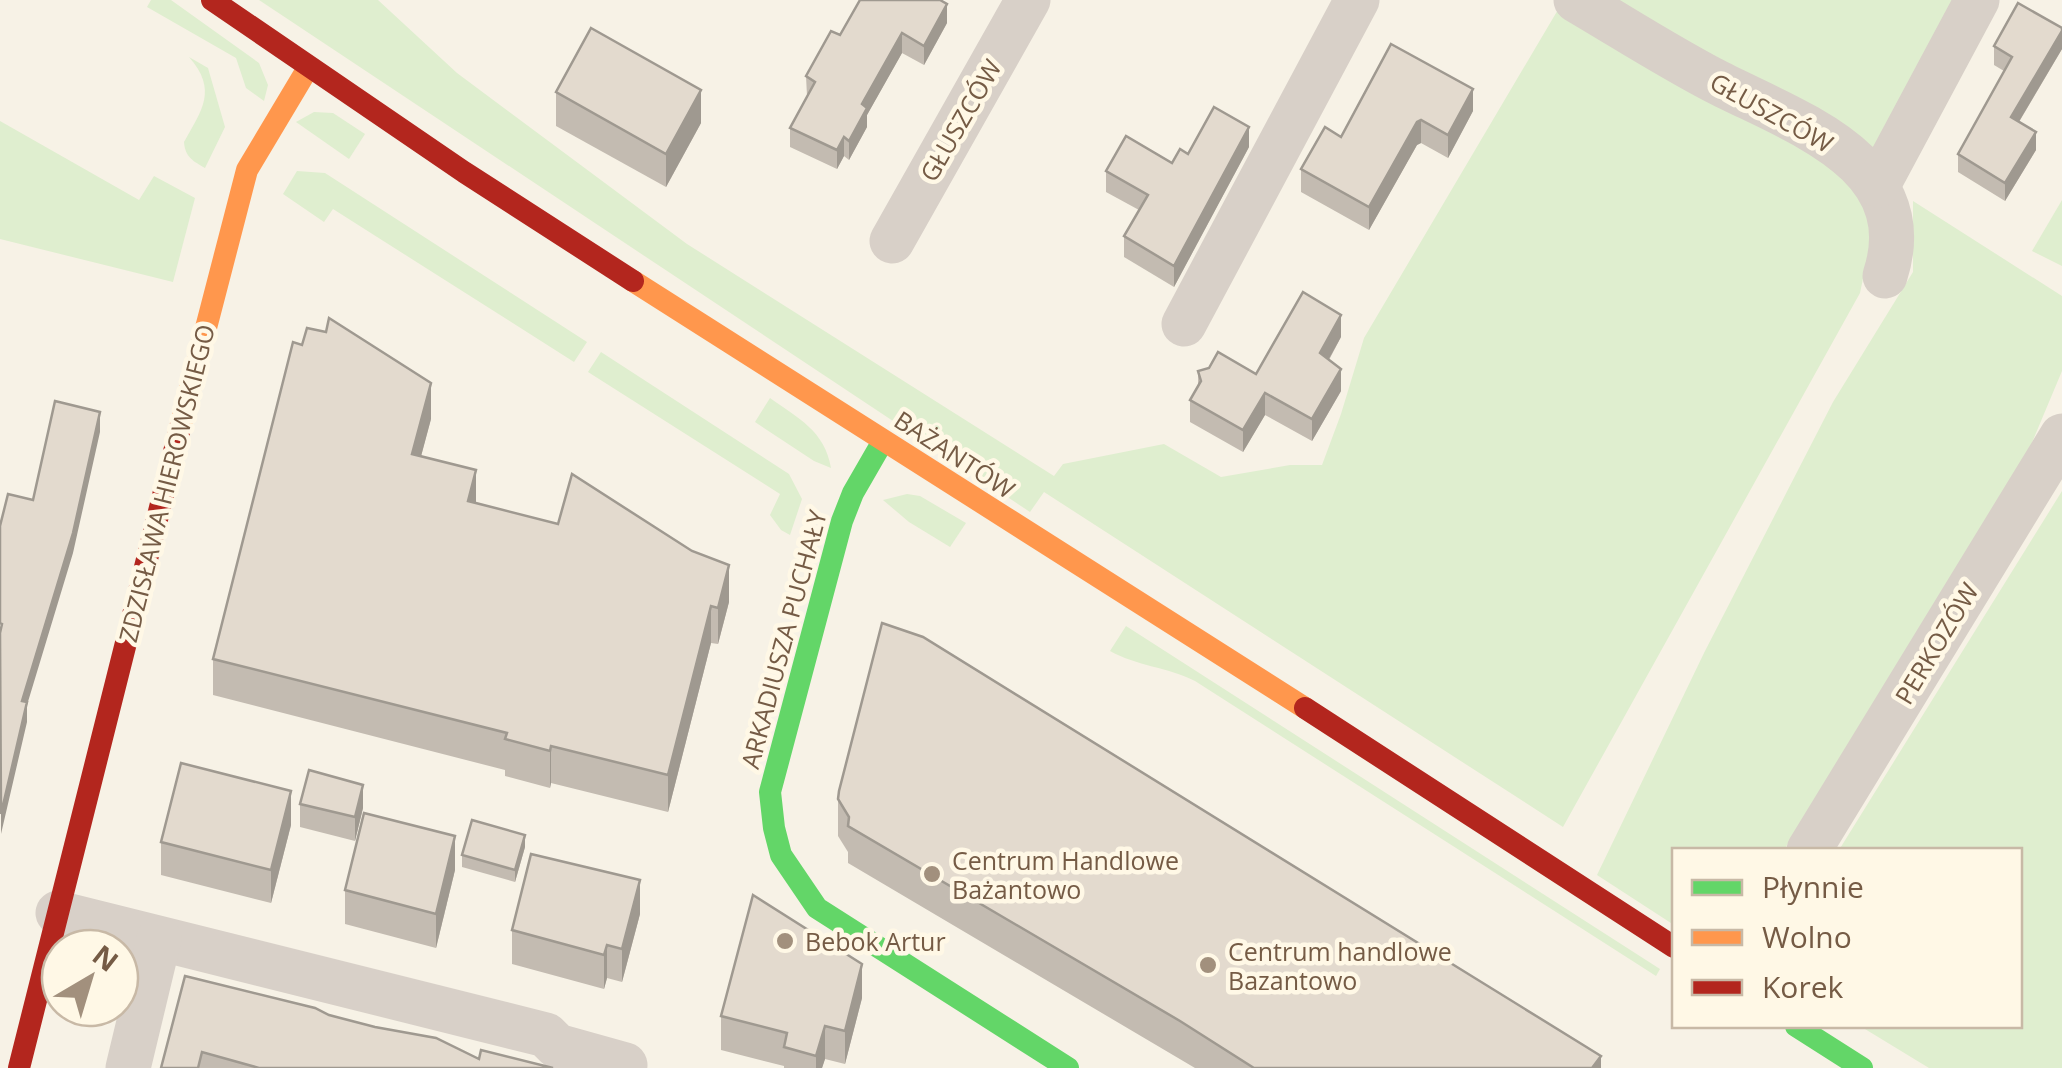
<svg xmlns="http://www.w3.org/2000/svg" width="2062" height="1068" viewBox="0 0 2062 1068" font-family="'Open Sans',sans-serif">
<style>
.green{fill:#dfeecf}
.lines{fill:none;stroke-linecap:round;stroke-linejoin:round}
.street{stroke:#d8d0c8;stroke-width:45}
.fast{stroke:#63d668;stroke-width:22}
.slow{stroke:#ff974d;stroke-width:22}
.jam{stroke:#b3261e;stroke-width:22}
.wall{fill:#c3bbb1}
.shaded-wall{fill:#9f9990}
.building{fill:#e3dace;stroke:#9f9990;stroke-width:2.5}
.poi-dot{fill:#a2907d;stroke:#fff8e6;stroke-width:4}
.labels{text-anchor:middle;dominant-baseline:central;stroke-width:9;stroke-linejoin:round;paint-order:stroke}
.street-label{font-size:25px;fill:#755b45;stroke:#fff8e6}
.poi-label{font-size:25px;fill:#755b45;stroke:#fff8e6;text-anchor:start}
</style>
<rect width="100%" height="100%" fill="#f7f2e6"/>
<g class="green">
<path d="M151,0h20l88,63 9,22 -4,16 -18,-13 -10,-30 -89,-51z"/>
<path d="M259,0h119l79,73 230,171 367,232 9,-12 101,-20 57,33 69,-12h32l19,-51 23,-76 195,-330 282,151 34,62 -15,72 -297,534 -519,-335 -14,20z"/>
<path d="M1606,0h381l-94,171z"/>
<path d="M189,57l19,11 17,59 -20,41c-12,-7 -20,-11 -21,-26 18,-32 34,-52 5,-85z"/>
<path d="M314,112l19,1 32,21 -16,25 -53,-37z"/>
<path d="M0,121l139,79 15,-24 41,22 -22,84 -173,-43z"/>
<path d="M297,171l28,2 262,169 -13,20 -241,-153 -9,13 -41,-28z"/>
<path d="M2062,200v66l-30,-15z"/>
<path d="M1913,201l149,95v75l-39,93 -239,386h-110v75l-77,-50 107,-222 129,-251 80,-130z"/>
<path d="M601,352l188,122 13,25 -12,36 -9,-5 -11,-15 10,-21 -192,-122z"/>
<path d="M770,398c28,20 55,33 61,70l-17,-7 -59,-39z"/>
<path d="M2062,491v577h-133l-69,-42h160v-176h-181z"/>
<path d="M907,494l13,2 46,27 -16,24 -41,-25 -26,-22z"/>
<path d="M1126,626l534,343 -4,7 -461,-295c-28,-14 -58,-15 -85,-30z"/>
</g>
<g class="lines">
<g class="street">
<path d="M1576,0c46,27 91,56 139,81 79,41 207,81 170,195"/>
<path d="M1878,185l99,-185"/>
<path d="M892,241l136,-241"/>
<path d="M1184,324l173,-324"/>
<path d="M1809,850l253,-414"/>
<path d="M58,913l488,122 11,11 68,19"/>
<path d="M128,1068l31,-129"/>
</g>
<g class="fast">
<path d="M883,441l-30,52 -11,28 -72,271 4,36 7,27 36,53 251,160"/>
<path d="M1796,1026l66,42"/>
</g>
<g class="slow">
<path d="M633,281l672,427"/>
<path d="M180,428l67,-258 61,-102"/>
</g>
<g class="jam">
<path d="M212,0l252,172 169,109"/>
<path d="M1305,708l369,239"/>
<path d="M19,1068l161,-640"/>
</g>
</g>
<g class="wall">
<path d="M947,23l-23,42 -22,-12 -35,62v12l-18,33 -5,-4 -7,13 -47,-22v-19l17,-32 -1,-20 34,-41z"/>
<path d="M1391,44l82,67 -25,47 -27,-15 -4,2 -48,85 -68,-38v-23l40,-32z"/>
<path d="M1994,46l68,3 -43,73 17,28 -31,51 -47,-29v-18l46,-83 -10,-6z"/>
<path d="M556,92l145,31 -35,64 -110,-61z"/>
<path d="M1249,147l-75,140 -50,-30v-21l15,-26 -33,-18v-21l66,-8 16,-9z"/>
<path d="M1341,337l-12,23 12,31 -29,50 -47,-26 -22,37 -53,-30v-22l8,-14v-15l58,3z"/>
<path d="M431,419l-10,37 55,47 253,99 -11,42 -7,-1 -43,169 -117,-29 -1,5 -45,-12v-6l-292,-75v-36z"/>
<path d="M838,799l763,269h-406l-347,-205v-11l-10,-16z"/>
<path d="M300,804l63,4 -8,33 -55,-14z"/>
<path d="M291,825l-20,78 -110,-28v-33z"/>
<path d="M525,847l-10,35 -53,-15v-12z"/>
<path d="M455,870l-19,78 -91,-24v-34z"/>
<path d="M640,914l-18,68 -15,-4 -3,11 -92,-25v-34z"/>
<path d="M185,976l144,39 150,44 74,9h-392z"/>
<path d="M862,998l-17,66 -20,-5 -3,9h-38v-2l-63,-16v-34z"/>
</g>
<g class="shaded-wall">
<path d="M947,4v19l-23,42v-19z"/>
<path d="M2062,31v18l-51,86v-18z"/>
<path d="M902,33v20l-35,62v12l-18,33v-19l13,-37z"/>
<path d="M1473,89v22l-25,47v-23z"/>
<path d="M701,90v33l-35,64v-33z"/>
<path d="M1421,120v23l-4,2 -48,85v-23l48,-85z"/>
<path d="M1249,127v20l-75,140v-21z"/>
<path d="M2036,132v18l-31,51v-18z"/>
<path d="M844,137v19l-7,13v-19z"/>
<path d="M1341,315v22l-21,38v-22z"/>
<path d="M1341,369v22l-29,50v-22z"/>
<path d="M431,383v36l-19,71v-36z"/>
<path d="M1265,393v22l-22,37v-22z"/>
<path d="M100,412v20l-27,121 -46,152v17l-26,112v-20l21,-113z"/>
<path d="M476,470v36l-8,-5z"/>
<path d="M729,565v37l-11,42v-36z"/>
<path d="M711,606v37l-43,169v-37z"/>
<path d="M551,746v37l-1,5v-37z"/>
<path d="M363,785v23l-8,33v-24z"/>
<path d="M291,791v34l-20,78v-33z"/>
<path d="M525,835v12l-10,35v-12z"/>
<path d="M455,836v34l-19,78v-34z"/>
<path d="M640,880v34l-18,68v-33z"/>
<path d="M607,945v33l-3,11v-34z"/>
<path d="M862,964v34l-17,66v-33z"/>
<path d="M825,1026v33l-3,9h-6v-12z"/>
<path d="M1601,1056v12h-9z"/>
</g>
<g class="building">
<path d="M860,0h80l7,4 -23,42 -22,-13 -40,71 5,4 -18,33 -5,-4 -7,13 -47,-22 25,-46 -9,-6 25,-45 9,4z"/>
<path d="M2018,3l44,25v3l-51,86 25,15 -31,51 -47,-29 54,-97 -18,-11z"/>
<path d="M591,28l110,62 -35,64 -110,-62z"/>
<path d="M1391,44l82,45 -25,46 -27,-15 -4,2 -48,85 -68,-38 24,-42 16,10z"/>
<path d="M1214,107l35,20 -75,139 -50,-30 24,-41 -42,-24 20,-35 46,27 8,-14 8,5z"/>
<path d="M1303,292l38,23 -21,38 21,16 -29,50 -47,-26 -22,37 -53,-30 11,-19 -3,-10 11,-3 9,-16 38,22z"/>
<path d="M329,318l102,65 -19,71 64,16 -8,31 90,23 14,-50 120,77 37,14 -11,43 -7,-2 -43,169 -117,-29 -1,5 -45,-12 2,-6 -294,-74 80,-317 9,3 5,-17 19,4z"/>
<path d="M55,401l45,11 -27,121 -51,168 5,1 -26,112 -1,-181 2,-9 -2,-1v-97l8,-32 25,6z"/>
<path d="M882,623l41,14 678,419 -9,12h-338l-74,-47 -332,-195 1,-9 -11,-18 1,-8z"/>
<path d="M181,763l110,28 -20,79 -110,-28z"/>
<path d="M309,770l54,15 -8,32 -55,-13z"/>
<path d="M364,813l91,23 -19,78 -91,-24z"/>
<path d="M472,820l53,15 -10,35 -53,-15z"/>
<path d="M531,854l109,26 -18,69 -15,-4 -3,10 -92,-25z"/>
<path d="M753,895l109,69 -17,67 -20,-5 -9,30 -32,-9 3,-14 -66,-17z"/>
<path d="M185,976l130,32 14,7 46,12 61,11 43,21 2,-9 72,18h-294l-57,-16 -4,16h-37z"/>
</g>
<g class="poi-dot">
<circle cx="932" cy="874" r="10"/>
<circle cx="785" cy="941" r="10"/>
<circle cx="1208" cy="965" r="10"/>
</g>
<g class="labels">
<g class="street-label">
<text transform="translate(1772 112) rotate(29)">GŁUSZCÓW</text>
<text transform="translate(960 120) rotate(-60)">GŁUSZCÓW</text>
<text transform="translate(955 454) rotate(33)">BAŻANTÓW</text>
<text transform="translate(166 483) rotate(-76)">ZDZISŁAWA HIEROWSKIEGO</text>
<text transform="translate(783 639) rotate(-75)">ARKADIUSZA PUCHAŁY</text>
<text transform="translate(1936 643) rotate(-59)">PERKOZÓW</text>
</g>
<g class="poi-label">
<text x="952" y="860">Centrum Handlowe<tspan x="952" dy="29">Bażantowo</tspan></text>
<text x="805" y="941">Bebok Artur</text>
<text x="1228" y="951">Centrum handlowe<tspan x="1228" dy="29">Bazantowo</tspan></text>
</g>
</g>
<rect x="1672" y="848" width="350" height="180" fill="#fff8e6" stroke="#c8b9a6" stroke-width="2.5"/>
<rect x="1692" y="880" width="50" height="15" fill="#63d668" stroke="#c8b9a6" stroke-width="2.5"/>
<text x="1762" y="898" font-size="30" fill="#755b45">Płynnie</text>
<rect x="1692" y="930" width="50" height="15" fill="#ff974d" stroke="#c8b9a6" stroke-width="2.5"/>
<text x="1762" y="948" font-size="30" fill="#755b45">Wolno</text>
<rect x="1692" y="980" width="50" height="15" fill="#b3261e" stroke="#c8b9a6" stroke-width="2.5"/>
<text x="1762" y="998" font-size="30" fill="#755b45">Korek</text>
<g transform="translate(90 978) rotate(38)"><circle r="48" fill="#fff8e6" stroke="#c8b9a6" stroke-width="2.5"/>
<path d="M0-8L18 38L0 25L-18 38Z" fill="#a2907d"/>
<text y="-15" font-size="28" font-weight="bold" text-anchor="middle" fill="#755b45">N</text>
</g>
</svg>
